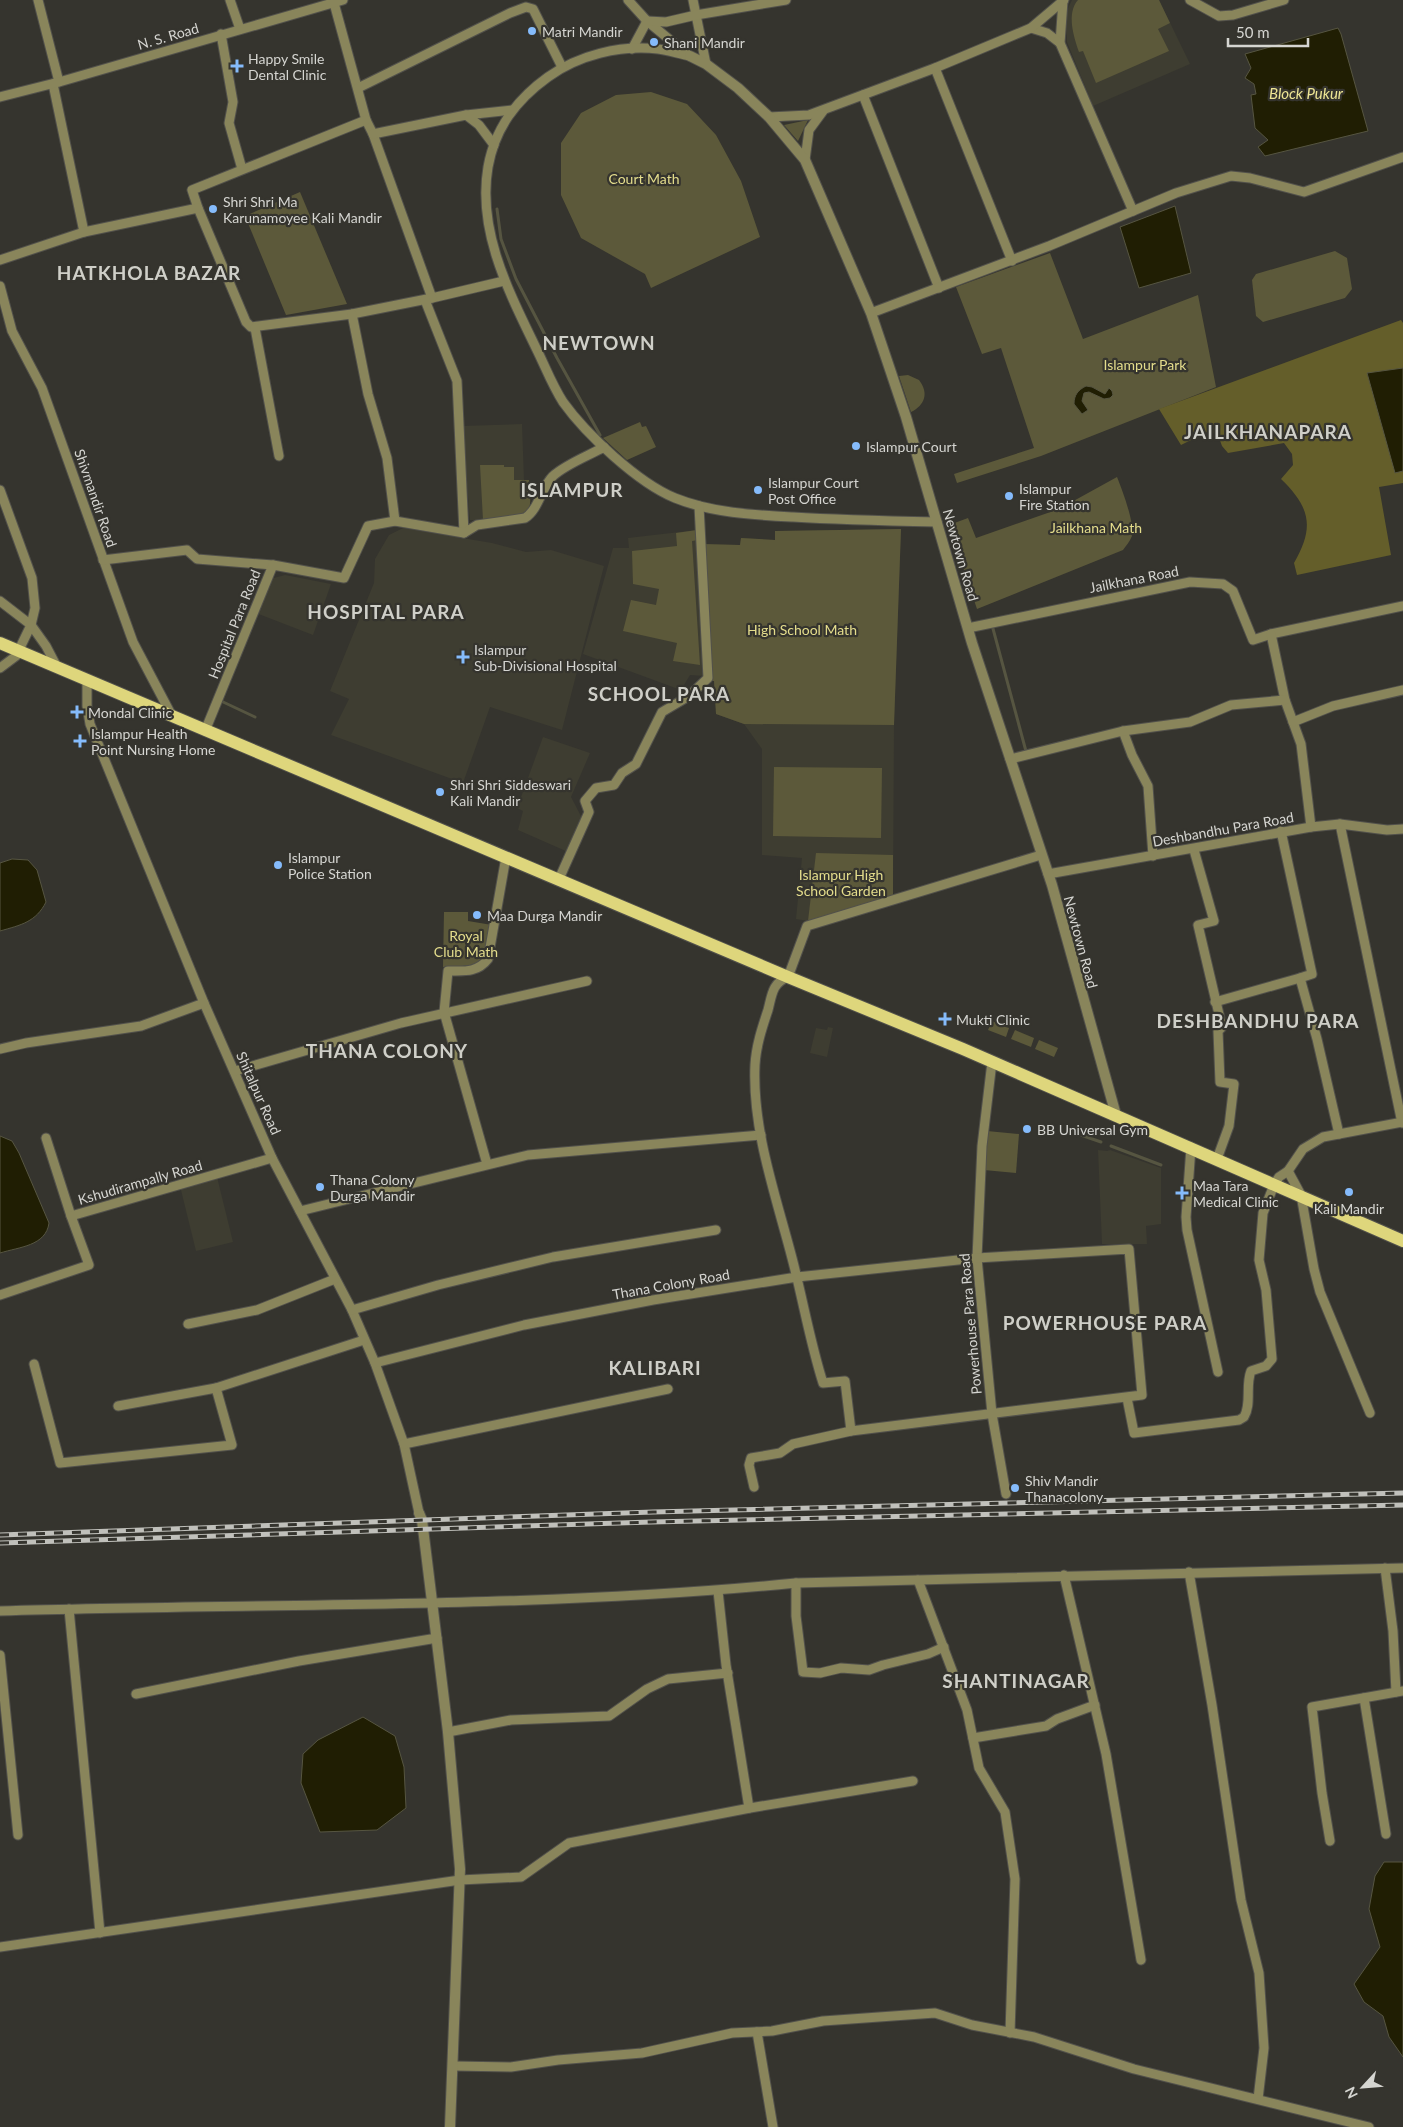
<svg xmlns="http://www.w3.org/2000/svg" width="1403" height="2127" viewBox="0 0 1403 2127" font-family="Lato,sans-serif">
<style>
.built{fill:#3e3d31}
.green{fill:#5c593a}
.forest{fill:#645e2a}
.water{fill:#201e03;stroke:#565541}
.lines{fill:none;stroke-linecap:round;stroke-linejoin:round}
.stream{stroke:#565541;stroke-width:3}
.minor-casing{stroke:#52514b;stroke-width:11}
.tertiary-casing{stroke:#52514b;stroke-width:12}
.primary-casing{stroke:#52514b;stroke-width:14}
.minor{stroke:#89855b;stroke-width:9}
.tertiary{stroke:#89855b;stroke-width:10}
.primary{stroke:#ded67c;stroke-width:12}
.rail-casing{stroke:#c0c0bb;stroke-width:5}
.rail{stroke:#35342e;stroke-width:3;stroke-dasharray:9;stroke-linecap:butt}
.poi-dot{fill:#85bbfb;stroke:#35342e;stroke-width:2}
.labels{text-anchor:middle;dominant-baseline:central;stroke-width:4.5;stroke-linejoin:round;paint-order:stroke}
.poi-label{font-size:14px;fill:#d5d5d1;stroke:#35342e;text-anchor:start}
.street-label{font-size:14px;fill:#d5d5d1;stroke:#35342e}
.park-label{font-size:14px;fill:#e4dd8c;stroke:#35342e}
.water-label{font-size:15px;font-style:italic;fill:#ede594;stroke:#35342e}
.district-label{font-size:19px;font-weight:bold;letter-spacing:1px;fill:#cfcfc8;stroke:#35342e}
</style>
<rect width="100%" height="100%" fill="#35342e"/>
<g class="built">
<path d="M1072,0h87l31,64 -97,42 -26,-64 -1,-30z"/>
<path d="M522,424l2,56h5l1,25 -47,15h-13l-8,-94z"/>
<path d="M403,528l89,15 34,9 25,-2 53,16 -42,164 -72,-23 -27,76 -132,-48 18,-36 -19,-8 44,-108 1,-24 14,-24z"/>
<path d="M901,529l-7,196 -1,170 -85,26 -12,-2 6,-61 -40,-3v-106l-18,-25 -28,-10 -2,-33h-4l-8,-137 38,1 1,-7 34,2v-9z"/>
<path d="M697,530l8,146 -15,-1 -9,15 -98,-36 30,-106h16l-1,-10z"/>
<path d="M285,575l46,9 -18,51 -57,-22 14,-34z"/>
<path d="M543,737l47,16 -19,44 12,23 -15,32 -50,-22 5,-19 -6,-3z"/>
<path d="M828,1027l5,1 -6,29 -17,-4 6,-25 11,2z"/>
<path d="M1098,1150l9,1 3,-1 51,18v56l-15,2 1,18h-45z"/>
<path d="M217,1177l16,65 -37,9 -16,-65z"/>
</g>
<g class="green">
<path d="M1078,0h81l11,23 -12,6 11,22 -73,32 -13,-32 -4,1c-5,-14 -13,-39 -1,-52z"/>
<path d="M651,92l36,12 29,31 25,46 19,56 -109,51 -6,-14 -64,-36 -20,-43v-52l20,-30 35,-18z"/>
<path d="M808,120l-10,21 -14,-16z"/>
<path d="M300,192l47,112 -61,11 -41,-99z"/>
<path d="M1335,251l12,7 5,31 -7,9 -82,24 -7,-6 -4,-36 4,-6z"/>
<path d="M1050,253l33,86 115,-44 18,92 -175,69 -84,27 -3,-9 80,-26 -33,-100 -19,6 -26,-67z"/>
<path d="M908,375l11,5c10,13 6,25 -8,32l-12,-36z"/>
<path d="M640,422l2,5 4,-1 10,21 -29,13 -24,-22z"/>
<path d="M480,465h24v2h10v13h15c0,7 2,17 1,24 -2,16 -35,14 -47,16z"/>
<path d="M1117,477c5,12 18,47 15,59 -2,5 -6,10 -9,14l-146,59 -28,-84 19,-7 8,20 83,-29z"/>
<path d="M901,529l-7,196 -150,-1 -28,-10 -2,-33h-4l-8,-137 38,1 1,-7 34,2v-9z"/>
<path d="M697,530l1,10 -6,1 8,124 -27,-4 4,-18 -54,-12 8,-31 25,5 3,-16 -26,-5 -1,-33 45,-5 -1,-13z"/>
<path d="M774,767l108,1 -1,70 -108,-2z"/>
<path d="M816,853l77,2v40l-85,26z"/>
<path d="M444,912h24v9l24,4c-9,42 -6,40 -49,42z"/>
<path d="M992,1021l17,7 -3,9 -18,-7z"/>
<path d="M1015,1030l19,8 -3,9 -20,-8z"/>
<path d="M1039,1040l19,8 -4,9 -19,-8z"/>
<path d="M987,1131l32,3 -3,39 -32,-3z"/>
</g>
<path class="forest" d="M1401,320l2,3v160l-24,4 12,68 -94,20 -3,-12c21,-36 16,-56 -13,-84l12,-14 -1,-11 -8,-11 -56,10 -6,-7 -4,-11 -9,-4 -28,14 -22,-36z"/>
<g class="water">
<path d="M1338,28l3,6 27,97 -103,25 -7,-9 10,-7 -13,-12 -4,-33 5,-1 -2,-10 -9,-6 6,-10 -6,-14z"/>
<path d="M1175,206l16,67 -52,15 -19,-61z"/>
<path d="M1403,368v103l-8,2 -28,-100z"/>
<path d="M1086,386l6,1 13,7 4,-6 3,3 1,4 -3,3 -6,1 -15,-7 -5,1 -2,8 6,9 -6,4 -8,-10c0,-9 4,-14 12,-18z"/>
<path d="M12,859l16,1 9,10 9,32c-10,20 -25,23 -46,29v-68z"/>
<path d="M0,1136l12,5 7,12 30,70c-3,23 -30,24 -49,30z"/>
<path d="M363,1717l32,19 9,31 2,41 -29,22 -57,2 -19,-49 2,-29 15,-14z"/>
<path d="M1384,1862h19v195l-14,-20 -6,-21 -19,-14 -10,-18 26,-37 -11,-38 6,-33z"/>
</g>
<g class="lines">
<g class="stream">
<path d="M497,209l4,30 15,40 41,79 43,77"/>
<path d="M992,625l35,130"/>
<path d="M221,701l34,16"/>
<path d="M1075,1133l26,9"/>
<path d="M1111,1146l50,19"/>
</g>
<g class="minor-casing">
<g id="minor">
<path d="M38,0l21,82"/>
<path d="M230,0l10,29"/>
<path d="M628,0l19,21 40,33"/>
<path d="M693,0l13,64"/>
<path d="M1190,0l29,16 14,-1 51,-15"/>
<path d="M1063,1l-3,42 73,168"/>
<path d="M334,3l32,117 7,14 59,164 72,-17"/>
<path d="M1031,28l16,5 13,10"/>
<path d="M221,34l12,68 -4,21 13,46"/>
<path d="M632,49l15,-28 19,1 30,-7 90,-15"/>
<path d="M690,56c-11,-2 -22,-6 -32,-7 -39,-4 -79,6 -110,28 -32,23 -53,51 -60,90 -11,64 21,125 48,181 9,18 16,37 27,54 23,32 75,81 112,96 37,15 79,17 118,19 48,3 96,4 144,5"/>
<path d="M935,68l77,193"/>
<path d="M53,84l31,148"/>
<path d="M358,88l152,-75 16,-6 7,2 29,58"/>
<path d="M863,95l76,193"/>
<path d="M0,97l59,-15 284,-82"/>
<path d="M466,115l46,-5"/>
<path d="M769,117l40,-2 126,-47 96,-40 33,-28"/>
<path d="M366,120l-174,70 6,18 48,114 5,5 101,-13 80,-16"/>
<path d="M373,134l93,-19 13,10 15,20"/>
<path d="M805,160l4,-30 14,-19"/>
<path d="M0,260l84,-28 114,-24"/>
<path d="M0,286l12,45 30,57 91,254 39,74"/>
<path d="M425,300l32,81 7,152"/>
<path d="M871,313l178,-67 127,-53 55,-17 19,2 54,14 99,-35"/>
<path d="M352,314l16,80 19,64 8,63"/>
<path d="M255,328l24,128"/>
<path d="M0,490l32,88 3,30 -4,17 15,21 11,21"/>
<path d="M103,560l84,-10 10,9 76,6"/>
<path d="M0,601l31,24 -15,31 -16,12"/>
<path d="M968,628l222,-46 33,2 10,7 20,49 18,-6 132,-28"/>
<path d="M1271,634l14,66 16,44 10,83"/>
<path d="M87,680v26l3,18 114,279 68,155 80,152 23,53 29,81 15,69"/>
<path d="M1293,722l40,-16 70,-16"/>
<path d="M205,731l68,-166 71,13 24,-52 27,-5 69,12 13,-8 48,-7c14,-9 16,-30 28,-42 13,-12 35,-20 51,-29"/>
<path d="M1123,731l9,24 16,31 5,70"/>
<path d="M1010,759l113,-28 67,-9 41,-17 54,-5"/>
<path d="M1340,824l62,299"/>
<path d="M1281,831l31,143 -12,4 17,61 22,95"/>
<path d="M1194,850l20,71 -16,4 24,102 -4,4 2,51 14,2 -5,42 -12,33"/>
<path d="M1048,874l263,-47 29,-3 47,6 16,-1"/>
<path d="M559,879l30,-67 -4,-11 11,-13 18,-3 8,-12 14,-9 26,-52 27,-16 19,-18 -9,-172"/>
<path d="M1215,1002l85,-24"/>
<path d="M0,1049l26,-6 115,-17 63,-23"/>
<path d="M992,1062l-10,84 -5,112 15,156 14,80"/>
<path d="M235,1071l166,-48 186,-42"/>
<path d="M46,1138l25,78"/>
<path d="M1191,1147l-5,70 1,13 31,142"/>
<path d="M487,1164l-43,-152 4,-41c16,0 29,2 40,-12l18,-102"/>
<path d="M1288,1171l13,24 13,74 6,23 50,121"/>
<path d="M300,1211l228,-56 233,-20"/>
<path d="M0,1295l89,-30 -18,-49 201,-58"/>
<path d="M352,1310l86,-25 115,-28 163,-27"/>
<path d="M188,1324l69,-14 78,-31"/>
<path d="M375,1363l149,-38 129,-25 144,-23 180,-19 152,-9 13,146 -291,36 -6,-50 -22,2c-13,-41 -20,-83 -31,-125 -16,-62 -40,-128 -37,-193 1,-19 7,-37 13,-55 4,-15 4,-27 20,-33l19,-51 234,-71"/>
<path d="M34,1364l26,99 172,-18 -16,-57 148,-48"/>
<path d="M1127,1398l7,35 105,-13 5,-3c8,-13 1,-31 7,-46l15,-5 6,-7 -6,-69 -7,-30 4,-47 11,-28 5,-8 9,-6 15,-22 20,-12 80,-15"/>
<path d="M118,1406l98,-18"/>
<path d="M404,1444l264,-55"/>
<path d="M754,1487l-5,-22 2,-7 29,-5 13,-9 58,-13"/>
<path d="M1385,1568l8,63 3,61"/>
<path d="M1189,1572l23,133 29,195 18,73 5,75 -6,51"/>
<path d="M1064,1575l42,179 35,206"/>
<path d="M918,1580l49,130 12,58 26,44 10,67 -5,154"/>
<path d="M796,1583v33l7,56 17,1 21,-5 28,2 14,-5 45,-11 16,-7"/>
<path d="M718,1591l8,74 23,143"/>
<path d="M69,1609l31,324"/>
<path d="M0,1611c265,-8 532,-2 796,-28l607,-15"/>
<path d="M0,1655l18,180"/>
<path d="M136,1694l163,-33 138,-23"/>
<path d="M1364,1698l22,136"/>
<path d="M448,1732l63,-12 98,-4 38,-27 21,-10 60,-6"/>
<path d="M973,1738l73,-12 11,-7 38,-14"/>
<path d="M1330,1841l-8,-48 -10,-86 91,-16"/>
<path d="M0,1947l460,-67 61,-3 48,-34 181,-35 163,-27"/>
<path d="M757,2032l16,95"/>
<path d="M454,2066l57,1 47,-7 84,-7 90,-20 40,-2 51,-10 112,-8 37,12 62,12 100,32 235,58"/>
</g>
</g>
<g class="tertiary-casing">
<g id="tertiary">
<path d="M690,56l16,8 32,24 31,29 36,43 66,153 35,104 66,226 80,242 64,230"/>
<path d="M419,1513l3,7 26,212 12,137 -10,258"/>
</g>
</g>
<g class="primary-casing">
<path id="primary" d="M0,643l788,334 175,72 440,192"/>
</g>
<use href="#minor" class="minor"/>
<use href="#tertiary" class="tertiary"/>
<use href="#primary" class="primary"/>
<g class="rail-casing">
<g id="rail">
<path d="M0,1535l653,-23 750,-19"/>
<path d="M0,1543l651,-21 752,-17"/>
</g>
</g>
<use href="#rail" class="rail"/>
</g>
<g class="poi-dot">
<circle cx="532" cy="31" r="5"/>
<circle cx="654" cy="42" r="5"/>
<path d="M234.5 58.5h5v5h5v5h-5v5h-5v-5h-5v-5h5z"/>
<circle cx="213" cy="209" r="5"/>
<circle cx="856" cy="446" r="5"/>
<circle cx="758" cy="490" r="5"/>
<circle cx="1009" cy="496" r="5"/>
<path d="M460.5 649.5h5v5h5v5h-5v5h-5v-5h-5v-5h5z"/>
<path d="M74.5 704.5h5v5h5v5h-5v5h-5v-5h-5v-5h5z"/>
<path d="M77.5 733.5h5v5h5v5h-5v5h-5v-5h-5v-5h5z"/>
<circle cx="440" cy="792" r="5"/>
<circle cx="278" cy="865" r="5"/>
<circle cx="477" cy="915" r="5"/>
<path d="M942.5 1011.5h5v5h5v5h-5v5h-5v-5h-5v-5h5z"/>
<circle cx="1027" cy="1129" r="5"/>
<circle cx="320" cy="1187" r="5"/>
<circle cx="1349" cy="1192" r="5"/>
<path d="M1179.5 1185.5h5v5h5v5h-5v5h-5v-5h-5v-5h5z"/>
<circle cx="1015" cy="1488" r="5"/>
</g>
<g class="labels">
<g class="poi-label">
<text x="542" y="31">Matri Mandir</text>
<text x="664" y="42">Shani Mandir</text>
<text x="248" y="58">Happy Smile<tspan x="248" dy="16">Dental Clinic</tspan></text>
<text x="223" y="201">Shri Shri Ma<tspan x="223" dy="16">Karunamoyee Kali Mandir</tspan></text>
<text x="866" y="446">Islampur Court</text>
<text x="768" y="482">Islampur Court<tspan x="768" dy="16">Post Office</tspan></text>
<text x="1019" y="488">Islampur<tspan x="1019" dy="16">Fire Station</tspan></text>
<text x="474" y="649">Islampur<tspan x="474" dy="16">Sub-Divisional Hospital</tspan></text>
<text x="88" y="712">Mondal Clinic</text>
<text x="91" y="733">Islampur Health<tspan x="91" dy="16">Point Nursing Home</tspan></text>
<text x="450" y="784">Shri Shri Siddeswari<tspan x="450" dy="16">Kali Mandir</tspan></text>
<text x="288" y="857">Islampur<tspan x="288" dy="16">Police Station</tspan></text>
<text x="487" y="915">Maa Durga Mandir</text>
<text x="956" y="1019">Mukti Clinic</text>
<text x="1037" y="1129">BB Universal Gym</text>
<text x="330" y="1179">Thana Colony<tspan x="330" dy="16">Durga Mandir</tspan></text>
<text x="1193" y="1185">Maa Tara<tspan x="1193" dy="16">Medical Clinic</tspan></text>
<text x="1349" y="1208" text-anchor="middle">Kali Mandir</text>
<text x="1025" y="1480">Shiv Mandir<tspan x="1025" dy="16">Thanacolony</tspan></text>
</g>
<g class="street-label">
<text transform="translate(168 36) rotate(-16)">N. S. Road</text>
<text transform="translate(96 498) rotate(71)">Shivmandir Road</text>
<text transform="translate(961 555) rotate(74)">Newtown Road</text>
<text transform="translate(1134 579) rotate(-11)">Jailkhana Road</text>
<text transform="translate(234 624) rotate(-68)">Hospital Para Road</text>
<text transform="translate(1223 829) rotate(-10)">Deshbandhu Para Road</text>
<text transform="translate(1081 942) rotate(75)">Newtown Road</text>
<text transform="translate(259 1093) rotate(66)">Shitalpur Road</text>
<text transform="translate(140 1182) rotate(-16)">Kshudirampally Road</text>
<text transform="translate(671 1284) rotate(-10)">Thana Colony Road</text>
<text transform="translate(970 1324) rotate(-95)">Powerhouse Para Road</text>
</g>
<g class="park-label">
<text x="644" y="178">Court Math</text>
<text x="1145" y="364">Islampur Park</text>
<text x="1096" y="527">Jailkhana Math</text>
<text x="802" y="629">High School Math</text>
<text x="841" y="874">Islampur High<tspan x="841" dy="16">School Garden</tspan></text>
<text x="466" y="935">Royal<tspan x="466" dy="16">Club Math</tspan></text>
</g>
<g class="water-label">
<text x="1306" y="93">Block Pukur</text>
</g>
<g class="district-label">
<text x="149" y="272">HATKHOLA BAZAR</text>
<text x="599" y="342">NEWTOWN</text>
<text x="1268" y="431">JAILKHANAPARA</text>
<text x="572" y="489">ISLAMPUR</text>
<text x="386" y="611">HOSPITAL PARA</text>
<text x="659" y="693">SCHOOL PARA</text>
<text x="1258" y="1020">DESHBANDHU PARA</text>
<text x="387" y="1050">THANA COLONY</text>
<text x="1105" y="1322">POWERHOUSE PARA</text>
<text x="655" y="1367">KALIBARI</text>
<text x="1016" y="1680">SHANTINAGAR</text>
</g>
</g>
<g transform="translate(1363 2087) rotate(244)" stroke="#35342e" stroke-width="4" paint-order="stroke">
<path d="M0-4L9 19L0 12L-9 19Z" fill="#d5d5d1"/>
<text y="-8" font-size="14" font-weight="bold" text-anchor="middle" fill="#d5d5d1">N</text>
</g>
<path d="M1228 38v8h80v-8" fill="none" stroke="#d5d5d1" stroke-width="2.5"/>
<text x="1236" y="38" font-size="15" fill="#d5d5d1" stroke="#35342e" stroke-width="4" paint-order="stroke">50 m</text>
</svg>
